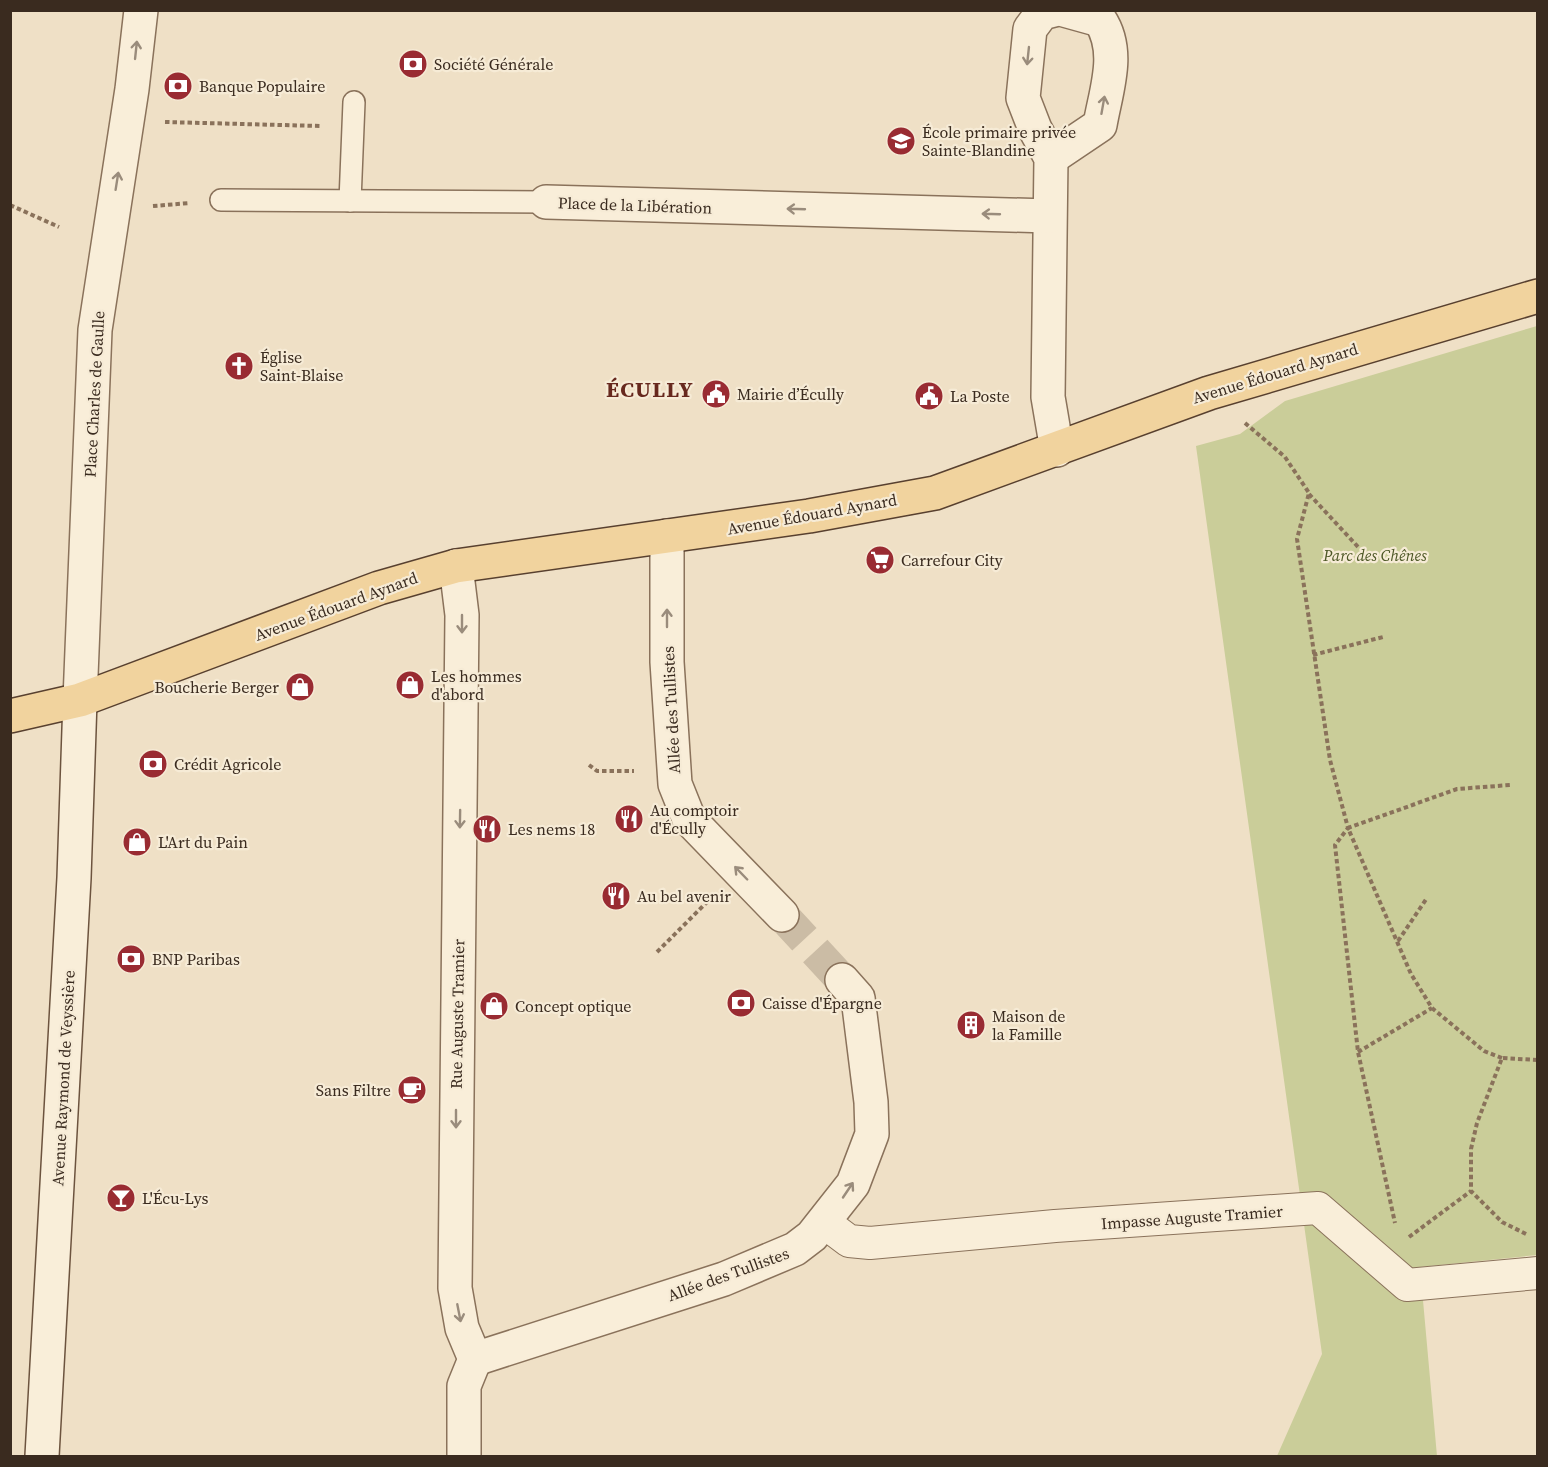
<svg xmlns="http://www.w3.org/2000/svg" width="1548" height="1467" viewBox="0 0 1548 1467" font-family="'Source Serif 4',serif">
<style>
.green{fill:#cacd99}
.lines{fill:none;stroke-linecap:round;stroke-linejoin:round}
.minor-tunnel{stroke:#cbbca5;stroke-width:33;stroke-dasharray:33 16;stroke-linecap:butt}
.service-casing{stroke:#8a725b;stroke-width:24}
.pedestrian-casing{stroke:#8a725b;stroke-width:34}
.minor-casing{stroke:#8a725b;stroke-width:36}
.secondary-casing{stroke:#6c533e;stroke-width:36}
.primary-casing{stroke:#58402f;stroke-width:36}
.path{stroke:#8a725b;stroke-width:4;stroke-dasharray:4.5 3;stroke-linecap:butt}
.service{stroke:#f9eed9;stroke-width:21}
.pedestrian{stroke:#f9eed9;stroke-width:32}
.minor{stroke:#f9eed9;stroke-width:33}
.secondary{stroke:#f9eed9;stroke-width:33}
.primary{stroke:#f1d39e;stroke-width:33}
.oneway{stroke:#9a8c7c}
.labels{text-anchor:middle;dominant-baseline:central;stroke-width:4.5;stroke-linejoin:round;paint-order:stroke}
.poi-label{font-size:16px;fill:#3a2b1f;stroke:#f6ebd6;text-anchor:start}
.street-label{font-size:16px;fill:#3a2b1f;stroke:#f6ebd6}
.park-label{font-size:16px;font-style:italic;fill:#4d5726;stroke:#f6ebd6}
.district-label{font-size:22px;font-weight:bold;letter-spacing:1.5px;fill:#67291e;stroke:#f6ebd6}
</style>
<rect width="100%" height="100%" fill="#efe0c6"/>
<path class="green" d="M1537,326v929l-117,12 17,189h-160l45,-102 -126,-908 44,-12 45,-33z"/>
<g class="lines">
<path class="minor-tunnel" d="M782,915l60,65"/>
<g class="service-casing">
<g id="service">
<path d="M221,200l325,2"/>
<path d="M350,201l4,-99"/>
</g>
</g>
<g class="pedestrian-casing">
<path id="pedestrian" d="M825,1223l24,18 21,2 185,-17 263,-18 89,77 131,-12"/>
</g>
<g class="minor-casing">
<g id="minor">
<path d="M1054,10l-12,3 -12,16 -7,69 12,31 16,29 -3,239 9,53"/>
<path d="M1051,158l49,-33c6,-35 21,-73 0,-105l-36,-10"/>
<path d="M546,202l503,14"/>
<path d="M667,536v126l8,122 14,35 93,96"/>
<path d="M456,566l6,49 -7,673 7,40 13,31 -11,27v70"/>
<path d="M80,700l15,-370 37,-241 9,-79"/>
<path d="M475,1359l249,-80 71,-30 17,-13 41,-52 19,-50 -1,-32 -13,-104 -16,-18"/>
</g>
</g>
<g class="secondary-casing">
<path id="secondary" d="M42,1456l32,-578 6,-178"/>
</g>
<g class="primary-casing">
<path id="primary" d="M10,716l70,-16 299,-112 77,-22 353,-50 126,-23 274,-100 329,-97"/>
</g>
<g class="path">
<path d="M165,122l155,4"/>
<path d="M10,205l49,22"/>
<path d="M153,206l37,-3"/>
<path d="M1245,423l40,34 24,36 -12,46 33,221 18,68 -13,17 23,207 37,171"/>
<path d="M1309,494l51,55"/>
<path d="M1313,655l70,-18"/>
<path d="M589,765l8,6h37"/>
<path d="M1398,941l29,-43"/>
<path d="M657,952l55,-55"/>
<path d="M1358,1052l74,-44"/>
<path d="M1502,1058l-18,-7 -52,-43 -21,-34 -63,-146 109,-39 53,-4"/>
<path d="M1526,1234l-24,-12 -31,-31v-42l6,-26 25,-65 36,2"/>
<path d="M1409,1237l62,-46"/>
</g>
<use href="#service" class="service"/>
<use href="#pedestrian" class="pedestrian"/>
<use href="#minor" class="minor"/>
<use href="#secondary" class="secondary"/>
<use href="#primary" class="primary"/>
</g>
<defs><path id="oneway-shaft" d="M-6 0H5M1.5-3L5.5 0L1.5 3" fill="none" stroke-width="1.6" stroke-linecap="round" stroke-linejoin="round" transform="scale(1.5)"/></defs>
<g class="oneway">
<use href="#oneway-shaft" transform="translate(136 50) rotate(-84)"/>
<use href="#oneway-shaft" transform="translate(1028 56) rotate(96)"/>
<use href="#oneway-shaft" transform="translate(1103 105) rotate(-80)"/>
<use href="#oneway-shaft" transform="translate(117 181) rotate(-81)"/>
<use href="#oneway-shaft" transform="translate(796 209) rotate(-178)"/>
<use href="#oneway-shaft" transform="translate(991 214) rotate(-178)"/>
<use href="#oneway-shaft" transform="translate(667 618) rotate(-90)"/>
<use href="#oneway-shaft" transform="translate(462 624) rotate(90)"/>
<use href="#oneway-shaft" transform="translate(460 819) rotate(91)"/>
<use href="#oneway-shaft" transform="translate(741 873) rotate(-134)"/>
<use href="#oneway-shaft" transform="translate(456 1119) rotate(90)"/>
<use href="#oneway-shaft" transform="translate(848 1190) rotate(-56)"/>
<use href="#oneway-shaft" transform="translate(459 1313) rotate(79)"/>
</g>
<defs>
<g id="bank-disc" transform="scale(1.5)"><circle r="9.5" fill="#992b32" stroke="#f6ebd6"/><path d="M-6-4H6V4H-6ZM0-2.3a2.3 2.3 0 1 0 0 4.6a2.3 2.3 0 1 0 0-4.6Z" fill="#fff"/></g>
<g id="school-disc" transform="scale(1.5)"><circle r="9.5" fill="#992b32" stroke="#f6ebd6"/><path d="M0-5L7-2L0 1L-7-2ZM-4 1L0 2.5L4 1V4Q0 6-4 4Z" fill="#fff"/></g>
<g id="church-disc" transform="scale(1.5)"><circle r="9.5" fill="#992b32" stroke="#f6ebd6"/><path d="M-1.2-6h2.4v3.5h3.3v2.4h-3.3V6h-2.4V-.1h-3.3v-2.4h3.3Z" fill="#fff"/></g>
<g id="civic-disc" transform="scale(1.5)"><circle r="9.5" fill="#992b32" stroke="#f6ebd6"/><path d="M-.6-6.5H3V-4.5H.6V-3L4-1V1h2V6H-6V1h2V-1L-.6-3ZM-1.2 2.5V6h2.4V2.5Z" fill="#fff"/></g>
<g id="supermarket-disc" transform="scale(1.5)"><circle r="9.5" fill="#992b32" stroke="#f6ebd6"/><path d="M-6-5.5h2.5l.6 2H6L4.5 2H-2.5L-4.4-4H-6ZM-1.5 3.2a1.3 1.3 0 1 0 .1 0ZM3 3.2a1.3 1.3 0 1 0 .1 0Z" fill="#fff"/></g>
<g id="shop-disc" transform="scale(1.5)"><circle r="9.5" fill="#992b32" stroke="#f6ebd6"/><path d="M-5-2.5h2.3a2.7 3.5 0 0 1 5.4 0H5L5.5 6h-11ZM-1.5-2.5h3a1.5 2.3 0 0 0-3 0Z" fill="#fff"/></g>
<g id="restaurant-disc" transform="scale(1.5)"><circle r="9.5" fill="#992b32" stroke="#f6ebd6"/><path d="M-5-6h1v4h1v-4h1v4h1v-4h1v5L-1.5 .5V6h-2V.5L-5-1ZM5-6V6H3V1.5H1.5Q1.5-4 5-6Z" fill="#fff"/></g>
<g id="building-disc" transform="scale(1.5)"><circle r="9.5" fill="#992b32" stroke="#f6ebd6"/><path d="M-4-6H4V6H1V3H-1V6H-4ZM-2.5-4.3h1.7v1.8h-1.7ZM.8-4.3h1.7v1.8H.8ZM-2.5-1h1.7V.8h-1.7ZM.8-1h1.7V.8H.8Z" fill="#fff"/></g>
<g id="cafe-disc" transform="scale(1.5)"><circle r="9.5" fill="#992b32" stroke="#f6ebd6"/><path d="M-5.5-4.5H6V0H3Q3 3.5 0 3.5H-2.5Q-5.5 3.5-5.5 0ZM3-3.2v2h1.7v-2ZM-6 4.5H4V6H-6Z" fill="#fff"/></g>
<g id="bar-disc" transform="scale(1.5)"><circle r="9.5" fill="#992b32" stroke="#f6ebd6"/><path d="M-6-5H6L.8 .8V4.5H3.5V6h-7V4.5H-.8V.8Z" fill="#fff"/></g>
</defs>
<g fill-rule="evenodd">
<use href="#bank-disc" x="413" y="64"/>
<use href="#bank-disc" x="178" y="86"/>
<use href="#school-disc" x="901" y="141"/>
<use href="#church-disc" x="239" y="366"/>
<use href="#civic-disc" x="716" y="394"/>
<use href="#civic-disc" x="929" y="396"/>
<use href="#supermarket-disc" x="880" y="560"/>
<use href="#shop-disc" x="410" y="685"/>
<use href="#shop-disc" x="300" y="687"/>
<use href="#bank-disc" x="153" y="764"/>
<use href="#restaurant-disc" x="629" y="819"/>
<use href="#restaurant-disc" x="487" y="829"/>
<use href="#shop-disc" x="137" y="842"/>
<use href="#restaurant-disc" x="616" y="896"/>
<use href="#bank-disc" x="131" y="959"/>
<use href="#bank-disc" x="741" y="1003"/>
<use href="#shop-disc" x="494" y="1006"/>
<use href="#building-disc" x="971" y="1025"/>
<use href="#cafe-disc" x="412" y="1090"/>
<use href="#bar-disc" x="121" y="1198"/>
</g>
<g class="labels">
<g class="poi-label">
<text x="434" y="64">Société Générale</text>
<text x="199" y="86">Banque Populaire</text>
<text x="922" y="132">École primaire privée<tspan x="922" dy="18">Sainte-Blandine</tspan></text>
<text x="260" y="357">Église<tspan x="260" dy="18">Saint-Blaise</tspan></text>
<text x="737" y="394">Mairie d’Écully</text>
<text x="950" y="396">La Poste</text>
<text x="901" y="560">Carrefour City</text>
<text x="431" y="676">Les hommes<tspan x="431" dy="18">d'abord</tspan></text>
<text x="279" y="687" text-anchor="end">Boucherie Berger</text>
<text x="174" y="764">Crédit Agricole</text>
<text x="650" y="810">Au comptoir<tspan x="650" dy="18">d'Écully</tspan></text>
<text x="508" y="829">Les nems 18</text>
<text x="158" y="842">L'Art du Pain</text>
<text x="637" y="896">Au bel avenir</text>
<text x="152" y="959">BNP Paribas</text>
<text x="762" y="1003">Caisse d'Épargne</text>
<text x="515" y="1006">Concept optique</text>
<text x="992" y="1016">Maison de<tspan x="992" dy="18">la Famille</tspan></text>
<text x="391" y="1090" text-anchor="end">Sans Filtre</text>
<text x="142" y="1198">L'Écu-Lys</text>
</g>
<g class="street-label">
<text transform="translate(635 205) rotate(2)">Place de la Libération</text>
<text transform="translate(1275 373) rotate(-17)">Avenue Édouard Aynard</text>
<text transform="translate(94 394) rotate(-87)">Place Charles de Gaulle</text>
<text transform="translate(812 514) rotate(-10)">Avenue Édouard Aynard</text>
<text transform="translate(336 606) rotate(-20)">Avenue Édouard Aynard</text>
<text transform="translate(671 710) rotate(-93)">Allée des Tullistes</text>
<text transform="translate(457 1014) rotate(-89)">Rue Auguste Tramier</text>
<text transform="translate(63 1078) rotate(-87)">Avenue Raymond de Veyssière</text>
<text transform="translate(1192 1217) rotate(-4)">Impasse Auguste Tramier</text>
<text transform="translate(728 1274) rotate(-20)">Allée des Tullistes</text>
</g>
<g class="park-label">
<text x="1375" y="555">Parc des Chênes</text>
</g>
<g class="district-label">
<text x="650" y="389">ÉCULLY</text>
</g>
</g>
<rect width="1548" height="1467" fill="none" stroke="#3a2b1f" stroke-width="24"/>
</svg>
